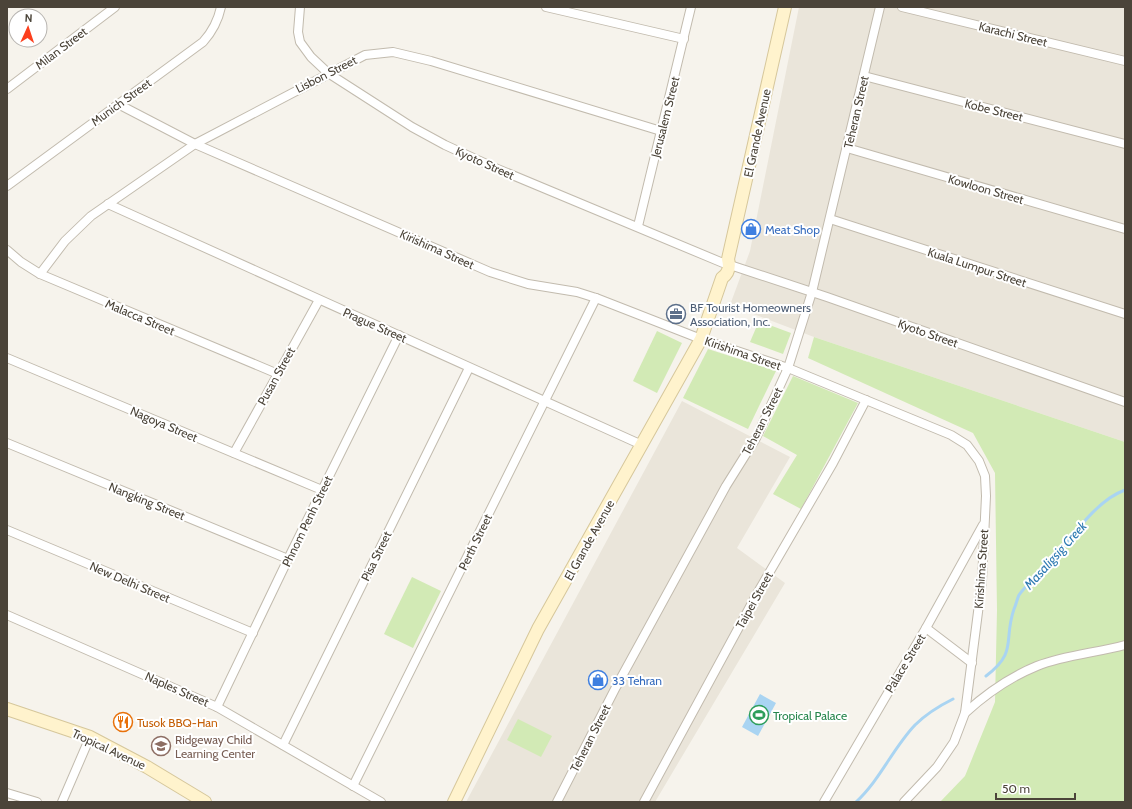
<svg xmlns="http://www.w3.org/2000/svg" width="1132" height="809" viewBox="0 0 1132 809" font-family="Cabin,sans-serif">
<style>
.residential{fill:#eae5da}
.green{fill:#d2eab5}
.water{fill:#a9d4f2}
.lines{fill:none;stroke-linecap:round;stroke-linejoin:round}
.stream{stroke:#a9d4f2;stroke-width:3}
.street-casing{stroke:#c2bbae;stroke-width:10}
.secondary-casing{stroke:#d6c79b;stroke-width:14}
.street{stroke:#fff;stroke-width:8}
.secondary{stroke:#fff3cd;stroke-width:12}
.labels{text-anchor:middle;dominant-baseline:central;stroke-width:4;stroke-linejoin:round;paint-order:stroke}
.street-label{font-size:12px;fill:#4b4439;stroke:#fff}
.shop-label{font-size:12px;fill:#366cbe;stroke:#fff;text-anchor:start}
.service-label{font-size:12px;fill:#4e5e75;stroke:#fff;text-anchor:start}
.leisure-label{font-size:12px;fill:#27864d;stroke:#fff;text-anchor:start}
.food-label{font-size:12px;fill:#c56008;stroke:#fff;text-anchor:start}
.education-label{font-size:12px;fill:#785e54;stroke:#fff;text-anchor:start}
.water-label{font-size:13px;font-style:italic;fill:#2e7ab2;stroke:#fff}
</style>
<rect width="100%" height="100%" fill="#f6f3ec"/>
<g class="residential">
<path d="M799,7h326v435l-311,-105 -84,-32 20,-54z"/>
<path d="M682,401l108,56 -53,91 48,35 -130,219h-189z"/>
</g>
<g class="green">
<path d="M759,321l32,12 -8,21 -33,-12z"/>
<path d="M657,331l25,12 -25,50 -24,-12z"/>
<path d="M814,337l311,105v360h-185l25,-26 30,-74 2,-92 -2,-137 -22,-40 -165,-75z"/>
<path d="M708,349l68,22 -28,58 -65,-31z"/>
<path d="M793,376l65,27 -57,106 -28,-15 24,-39 -34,-19z"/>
<path d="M412,577l29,14 -28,57 -29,-14z"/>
<path d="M518,719l34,17 -11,21 -34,-17z"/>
</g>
<path class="water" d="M760,694l16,9 -18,33 -16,-9z"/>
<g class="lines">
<g class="stream">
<path d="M986,676c32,-24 17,-35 28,-67 2,-4 3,-10 5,-14 7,-11 20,-18 29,-28 20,-24 46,-66 77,-77"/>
<path d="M856,802c24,-22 37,-54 59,-77 11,-11 24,-19 38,-26"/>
</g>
<g class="street-casing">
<g id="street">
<path d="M300,7l-2,25 2,10 11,15 17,16 84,54 33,18 48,22 230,96"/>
<path d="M546,7l138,32"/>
<path d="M902,7l223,54"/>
<path d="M864,76l261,68"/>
<path d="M7,89l108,-82"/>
<path d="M118,104l77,40 295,128 38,12 49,8 19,6 105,41 87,29 163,67 16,10 12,16 6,15 1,20 -4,85 -17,132 -11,29 -17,25 -33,35"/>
<path d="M847,148l278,81"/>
<path d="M7,186l196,-144c10,-11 15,-21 18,-35"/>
<path d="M108,204l534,241"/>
<path d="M830,219l295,95"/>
<path d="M638,226l53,-219"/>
<path d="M7,250l14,12 19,12 238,100"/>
<path d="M730,265l97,32 298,105"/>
<path d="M40,274l25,-33 26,-25 104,-72 170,-89 28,-3 38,9 230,70"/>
<path d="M7,358l315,132"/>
<path d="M7,443l281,116"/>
<path d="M234,453l85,-153"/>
<path d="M7,530l246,103"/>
<path d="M7,615l210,92 164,95"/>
<path d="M926,628l46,35"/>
<path d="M217,707l71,-148 111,-224"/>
<path d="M965,713c22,-20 45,-36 72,-47 28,-11 59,-13 88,-21"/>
<path d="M283,745l186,-377"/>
<path d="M353,786l243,-488"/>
<path d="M7,793l30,9"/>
<path d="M62,802l28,-65"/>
<path d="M557,802l59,-115 110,-201 30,-48 32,-70 24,-76 68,-285"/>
<path d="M644,802l114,-210 75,-129 33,-63"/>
<path d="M824,802l102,-174 57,-103"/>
</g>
</g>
<g class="secondary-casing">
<g id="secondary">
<path d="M7,709l83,28 57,30 58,35"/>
<path d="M454,802l84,-173 163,-290 21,-61c7,-5 8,-11 6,-19l57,-252"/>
</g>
</g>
<use href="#street" class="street"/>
<use href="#secondary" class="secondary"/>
</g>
<defs>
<g id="shop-ring" transform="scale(1)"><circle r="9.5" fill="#fff" stroke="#3f7fe0" stroke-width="1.5"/><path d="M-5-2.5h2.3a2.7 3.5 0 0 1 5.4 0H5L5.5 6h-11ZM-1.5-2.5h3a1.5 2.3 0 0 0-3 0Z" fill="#3f7fe0"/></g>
<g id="office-ring" transform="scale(1)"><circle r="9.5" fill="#fff" stroke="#5c6f8a" stroke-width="1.5"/><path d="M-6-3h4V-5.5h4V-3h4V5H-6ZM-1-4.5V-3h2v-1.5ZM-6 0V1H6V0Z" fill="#5c6f8a"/></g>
<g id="stadium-ring" transform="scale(1)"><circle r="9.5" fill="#fff" stroke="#2e9e5b" stroke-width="1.5"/><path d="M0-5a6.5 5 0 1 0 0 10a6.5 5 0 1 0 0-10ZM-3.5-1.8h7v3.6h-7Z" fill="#2e9e5b"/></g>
<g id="restaurant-ring" transform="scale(1)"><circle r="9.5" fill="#fff" stroke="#e8710a" stroke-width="1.5"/><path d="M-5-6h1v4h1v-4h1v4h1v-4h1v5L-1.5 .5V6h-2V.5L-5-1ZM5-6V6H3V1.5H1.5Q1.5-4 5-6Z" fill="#e8710a"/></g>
<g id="school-ring" transform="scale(1)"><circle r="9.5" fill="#fff" stroke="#8d6e63" stroke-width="1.5"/><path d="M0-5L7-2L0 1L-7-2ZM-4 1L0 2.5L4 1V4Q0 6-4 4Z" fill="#8d6e63"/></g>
</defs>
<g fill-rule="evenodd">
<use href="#shop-ring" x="751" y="229"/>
<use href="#office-ring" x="676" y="314"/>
<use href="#shop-ring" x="598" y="680"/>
<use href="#stadium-ring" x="759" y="715"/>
<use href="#restaurant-ring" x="123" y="722"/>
<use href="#school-ring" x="161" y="746"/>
</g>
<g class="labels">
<g class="street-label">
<text transform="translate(1013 34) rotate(14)">Karachi Street</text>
<text transform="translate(61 48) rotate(-37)">Milan Street</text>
<text transform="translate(326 74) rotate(-27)">Lisbon Street</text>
<text transform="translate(121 102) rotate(-36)">Munich Street</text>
<text transform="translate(994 110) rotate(14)">Kobe Street</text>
<text transform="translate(856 112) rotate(-77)">Teheran Street</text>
<text transform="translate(665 117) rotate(-76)">Jerusalem Street</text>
<text transform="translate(757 133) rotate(-78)">El Grande Avenue</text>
<text transform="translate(485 163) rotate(24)">Kyoto Street</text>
<text transform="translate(986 189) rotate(16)">Kowloon Street</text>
<text transform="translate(437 249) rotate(24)">Kirishima Street</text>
<text transform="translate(977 267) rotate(18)">Kuala Lumpur Street</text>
<text transform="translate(140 317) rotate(23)">Malacca Street</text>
<text transform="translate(375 325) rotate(24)">Prague Street</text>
<text transform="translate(928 333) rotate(19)">Kyoto Street</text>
<text transform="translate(743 353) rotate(19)">Kirishima Street</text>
<text transform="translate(276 376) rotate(-61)">Pusan Street</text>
<text transform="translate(762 421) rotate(-63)">Teheran Street</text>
<text transform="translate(164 424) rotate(23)">Nagoya Street</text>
<text transform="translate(147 501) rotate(22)">Nangking Street</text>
<text transform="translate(307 521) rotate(-64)">Phnom Penh Street</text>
<text transform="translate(589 540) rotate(-61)">El Grande Avenue</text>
<text transform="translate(475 542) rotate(-64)">Perth Street</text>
<text transform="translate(376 556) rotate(-64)">Pisa Street</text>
<text transform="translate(981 569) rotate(-86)">Kirishima Street</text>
<text transform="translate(130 582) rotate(23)">New Delhi Street</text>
<text transform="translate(754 600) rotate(-61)">Taipei Street</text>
<text transform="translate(905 663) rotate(-59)">Palace Street</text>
<text transform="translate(177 689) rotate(24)">Naples Street</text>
<text transform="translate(590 738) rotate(-63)">Teheran Street</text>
<text transform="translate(109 749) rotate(25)">Tropical Avenue</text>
</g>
<g class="shop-label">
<text x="765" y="229">Meat Shop</text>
<text x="612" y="680">33 Tehran</text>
</g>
<g class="service-label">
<text x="690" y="307">BF Tourist Homeowners<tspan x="690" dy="14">Association, Inc.</tspan></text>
</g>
<g class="leisure-label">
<text x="773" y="715">Tropical Palace</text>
</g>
<g class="food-label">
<text x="137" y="722">Tusok BBQ-Han</text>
</g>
<g class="education-label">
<text x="175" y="739">Ridgeway Child<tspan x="175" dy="14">Learning Center</tspan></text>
</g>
<g class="water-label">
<text transform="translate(1055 555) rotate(-48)">Masaligsig Creek</text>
</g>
</g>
<rect width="1132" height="809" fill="none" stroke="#4b4439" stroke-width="16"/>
<g transform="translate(28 28) rotate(3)"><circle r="19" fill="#ffffff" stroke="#b7b4b0"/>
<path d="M0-3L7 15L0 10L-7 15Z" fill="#fc3f1d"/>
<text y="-6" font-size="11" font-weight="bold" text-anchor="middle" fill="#4b4439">N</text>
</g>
<path d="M996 793v6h79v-6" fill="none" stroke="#4b4439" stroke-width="2"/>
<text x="1002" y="793" font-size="12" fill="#4b4439" stroke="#ffffff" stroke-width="3" paint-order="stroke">50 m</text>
</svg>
